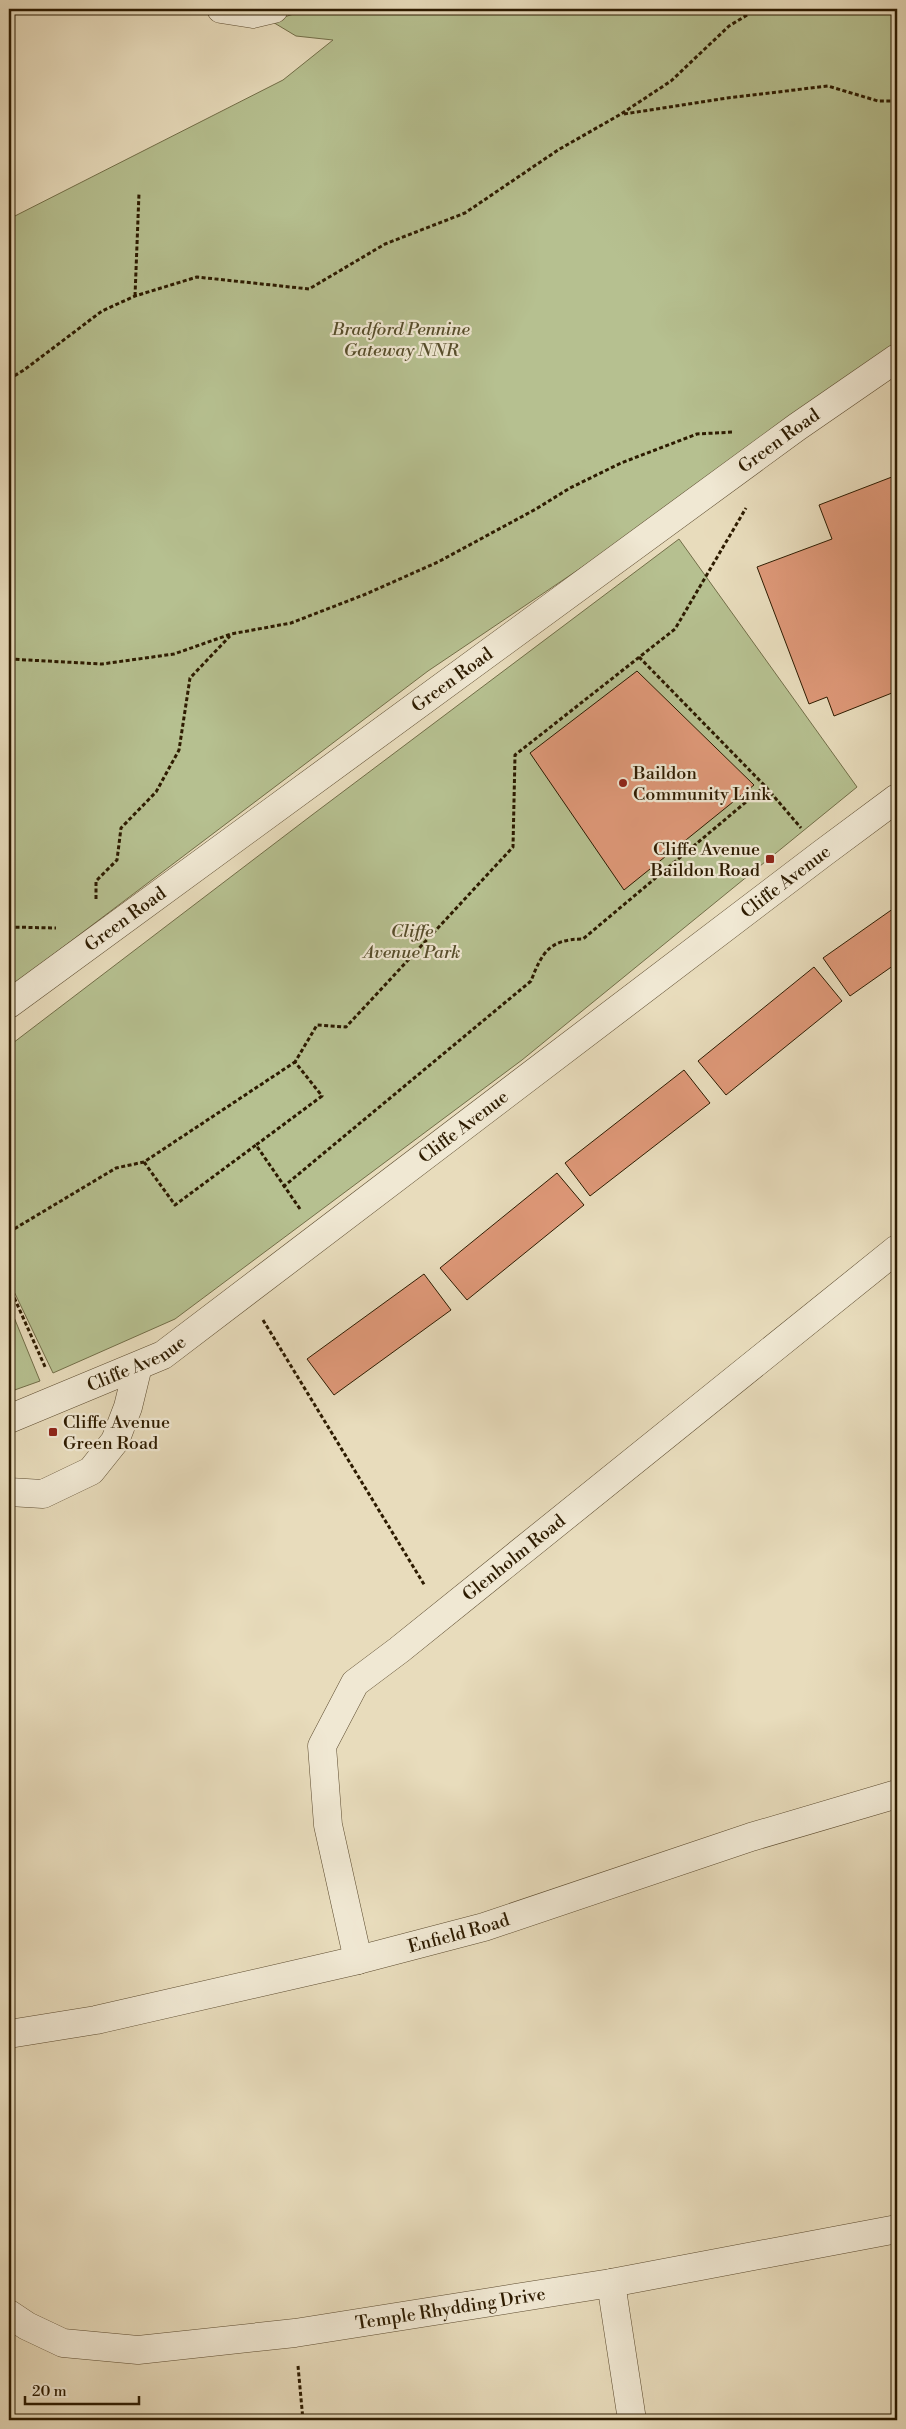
<svg xmlns="http://www.w3.org/2000/svg" width="906" height="2429" viewBox="0 0 906 2429" font-family="'Libre Bodoni',serif">
<style>
.green{fill:#b6c090;stroke:#726e48}
.building{fill:#de9878;stroke:#2d1b00}
.lines{fill:none;stroke-linecap:round;stroke-linejoin:round}
.minor-casing{stroke:#5c4b2f;stroke-width:29}
.path{stroke:#2d1b00;stroke-width:3;stroke-dasharray:4 2.5;stroke-linecap:butt}
.minor{stroke:#f0e8d3;stroke-width:28}
.poi-dot{fill:#8f2418;stroke:#f0e8d3;stroke-width:2}
.labels{text-anchor:middle;dominant-baseline:central;stroke-width:4.5;stroke-linejoin:round;paint-order:stroke}
.park-label{font-size:18px;font-style:italic;fill:#564d2b;stroke:#f0e8d3}
.street-label{font-size:18px;fill:#2d1b00;stroke:#f0e8d3}
.poi-label{font-size:18px;fill:#2d1b00;stroke:#f0e8d3;text-anchor:start}
</style>
<rect width="100%" height="100%" fill="#e8dcbc"/>
<filter id="stains"><feTurbulence type="fractalNoise" baseFrequency=".004" numOctaves="4"/><feColorMatrix values="0 0 0 0 .2 0 0 0 0 .09 0 0 0 0 .02 0 0 0 .5 -.17"/></filter>
<radialGradient id="worn" r=".72"><stop offset=".6" stop-color="#630" stop-opacity="0"/><stop offset="1" stop-color="#630" stop-opacity=".3"/></radialGradient>
<g class="green">
<path d="M310,9h587v346l-469,316 -419,317v-769l274,-139 50,-40 -37,-4 -25,-15z"/>
<path d="M679,539l178,248 -335,273 -347,259 -122,54 -44,-92v-235l303,-231z"/>
<path d="M9,1305l31,76 -31,11z"/>
</g>
<g class="building">
<path d="M897,475v216l-63,25 -7,-19 -18,7 -52,-137 75,-28 -13,-34z"/>
<path d="M637,671l117,114 -130,105 -94,-137z"/>
<path d="M897,906v57l-47,33 -27,-38z"/>
<path d="M814,967l28,34 -116,94 -28,-34z"/>
<path d="M684,1070l26,33 -120,93 -25,-33z"/>
<path d="M557,1173l27,32 -117,95 -27,-32z"/>
<path d="M424,1274l27,36 -117,85 -27,-36z"/>
</g>
<g class="lines">
<g class="minor-casing">
<g id="minor">
<path d="M221,9l32,5 21,-5"/>
<path id="s1" d="M9,1004l788,-577 100,-69"/>
<path id="s2" d="M9,1419l154,-64 660,-502 74,-55"/>
<path d="M9,1492l34,2 48,-23 24,-30 13,-34 10,-41"/>
<path id="s3" d="M358,1960l-30,-135 -6,-79 33,-63 44,-33 498,-401"/>
<path id="s4" d="M9,2034l87,-14 262,-60 126,-33 267,-90 146,-43"/>
<path d="M611,2283l21,137"/>
<path id="s5" d="M9,2314l18,12 36,17 75,7 157,-17 316,-50 286,-54"/>
</g>
</g>
<g class="path">
<path d="M624,114l103,-16 101,-12 50,15h19"/>
<path d="M135,296l4,-103"/>
<path d="M9,379l15,-9 78,-59 33,-15 62,-19 112,12 76,-45 80,-31 93,-63 63,-36 50,-33 58,-55 28,-17"/>
<path d="M639,657l126,129 36,42"/>
<path d="M9,659l93,5 72,-10 57,-20 60,-11 75,-29 72,-32 98,-53 34,-21 51,-25 76,-29 36,-2"/>
<path d="M96,899v-18l21,-21 4,-32 35,-36 23,-42 11,-72 40,-42"/>
<path d="M9,927l47,1"/>
<path d="M144,1162l31,43 81,-60"/>
<path d="M283,1187l248,-206c11,-29 19,-42 52,-42l182,-153"/>
<path d="M300,1209l-44,-64 66,-49 -27,-34 22,-37 29,2 167,-180 2,-92 160,-126 71,-121"/>
<path d="M9,1232l107,-64 28,-6 151,-100"/>
<path d="M9,1286l37,83"/>
<path d="M263,1320l162,266"/>
<path d="M298,2366l5,54"/>
</g>
<use href="#minor" class="minor"/>
</g>
<g class="poi-dot">
<circle cx="623" cy="783" r="5"/>
<rect x="765" y="854" width="10" height="10" rx="2.5"/>
<rect x="48" y="1427" width="10" height="10" rx="2.5"/>
</g>
<g class="labels">
<g class="park-label">
<text x="401" y="329">Bradford Pennine<tspan x="401" dy="21">Gateway NNR</tspan></text>
<text x="412" y="931">Cliffe<tspan x="412" dy="21">Avenue Park</tspan></text>
</g>
<g class="street-label">
<text stroke="none"><textPath href="#s1" startOffset="954">Green Road</textPath></text>
<text stroke="none"><textPath href="#s1" startOffset="549">Green Road</textPath></text>
<text stroke="none"><textPath href="#s2" startOffset="949">Cliffe Avenue</textPath></text>
<text stroke="none"><textPath href="#s1" startOffset="144">Green Road</textPath></text>
<text stroke="none"><textPath href="#s2" startOffset="544">Cliffe Avenue</textPath></text>
<text stroke="none"><textPath href="#s2" startOffset="139">Cliffe Avenue</textPath></text>
<text stroke="none"><textPath href="#s3" startOffset="491">Glenholm Road</textPath></text>
<text stroke="none"><textPath href="#s4" startOffset="461">Enfield Road</textPath></text>
<text stroke="none"><textPath href="#s5" startOffset="452">Temple Rhydding Drive</textPath></text>
</g>
<g class="poi-label">
<text x="633" y="773">Baildon<tspan x="633" dy="21">Community Link</tspan></text>
<text x="760" y="849" text-anchor="end">Cliffe Avenue<tspan x="760" dy="21">Baildon Road</tspan></text>
<text x="63" y="1422">Cliffe Avenue<tspan x="63" dy="21">Green Road</tspan></text>
</g>
</g>
<rect width="906" height="2429" fill="none" stroke="#e8dcbc" stroke-width="30"/>
<rect x="10" y="10" width="886" height="2409" fill="none" stroke="#2d1b00" stroke-width="2.5"/>
<rect x="15" y="15" width="876" height="2399" fill="none" stroke="#2d1b00"/>
<path d="M25 2396v8h114v-8" fill="none" stroke="#2d1b00" stroke-width="2.5"/>
<text x="32" y="2396" font-size="15" fill="#2d1b00" stroke="#f0e8d3" stroke-width="4" paint-order="stroke">20 m</text>
<rect width="100%" height="100%" filter="url(#stains)"/>
<rect width="100%" height="100%" fill="url(#worn)"/>
</svg>
